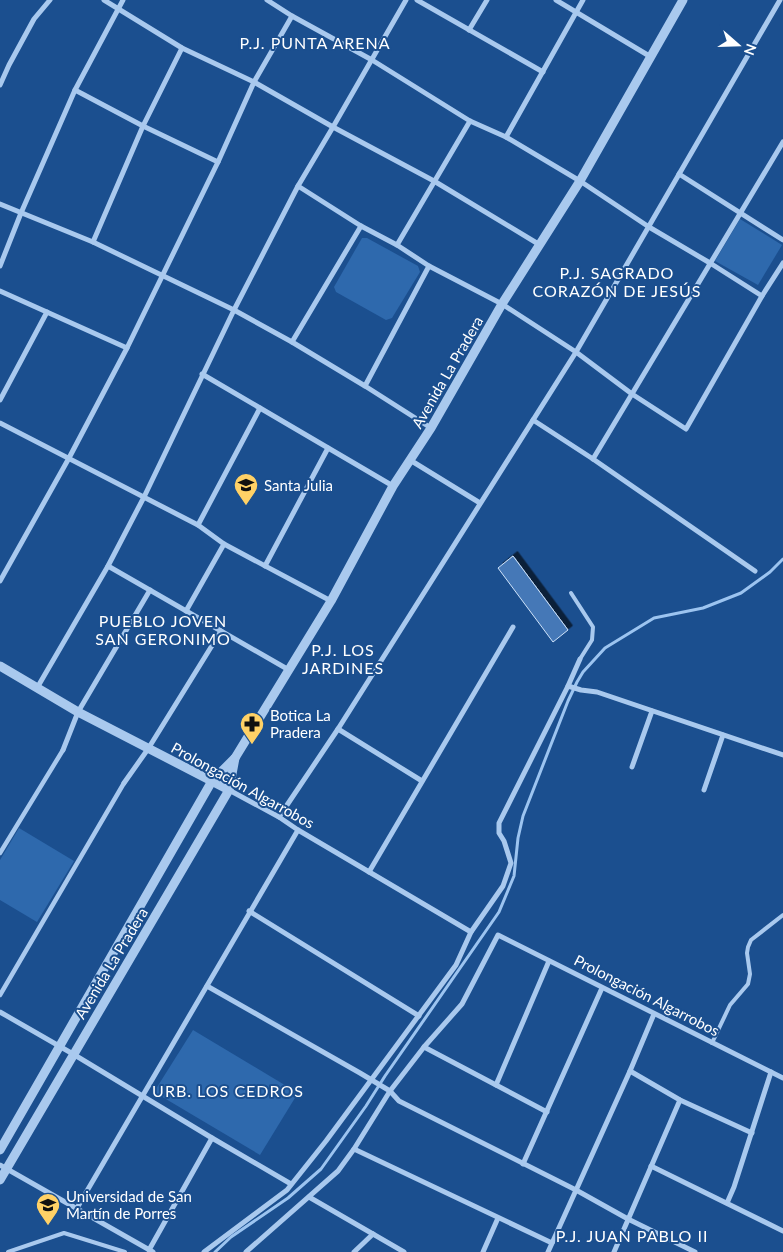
<svg xmlns="http://www.w3.org/2000/svg" width="783" height="1252" viewBox="0 0 783 1252" font-family="Lato,sans-serif">
<style>
.green{fill:#2e69ad}
.lines{fill:none;stroke-linecap:round;stroke-linejoin:round}
.stream{stroke:#9cc4f0;stroke-width:3}
.building{fill:#4478b7;stroke:#cfe3fa;filter:url(#shadow)}
.service{stroke:#a9c9ee;stroke-width:4}
.pedestrian{stroke:#a9c9ee;stroke-width:4.5}
.minor{stroke:#a9c9ee;stroke-width:5}
.tertiary{stroke:#a9c9ee;stroke-width:9}
.labels{text-anchor:middle;dominant-baseline:central;stroke-width:4;stroke-linejoin:round;paint-order:stroke}
.street-label{font-size:15px;fill:#fff;stroke:#1b4f8f}
.poi-label{font-size:15px;fill:#fff;stroke:#1b4f8f;text-anchor:start}
.neighbourhood-label{font-size:16px;letter-spacing:1px;fill:#fff;stroke:#1b4f8f}
</style>
<defs>
<filter id="shadow"><feDropShadow dx="4.5" dy="-4.5" stdDeviation="0" flood-color="#0009"/></filter>
</defs>
<rect width="100%" height="100%" fill="#1b4f8f"/>
<g class="green">
<path d="M740,219l42,26 -24,40 -43,-24z"/>
<path d="M362,238h5l51,28 2,6 -28,46 -6,2 -50,-28 -2,-5z"/>
<path d="M19,828l55,33 -37,61 -37,-22v-40z"/>
<path d="M193,1030l105,63 -38,62 -106,-63z"/>
</g>
<g class="lines">
<path class="stream" d="M215,1252l16,-15 57,-39 33,-29 45,-63 19,-30 114,-164 15,-36 4,-38 5,-22 45,-115 9,-19 6,-10 22,-24 49,-30 49,-10 38,-15 29,-21 13,-13"/>
</g>
<path class="building" d="M513,556l55,74 -15,12 -55,-74z"/>
<g class="lines">
<g class="service">
<path d="M571,593l22,34 -1,13 -12,19"/>
<path d="M712,1043l18,-38 18,-21 2,-10 -3,-21 1,-6 3,-7 32,-25"/>
<path d="M8,1252l56,-19 61,19"/>
</g>
<g class="pedestrian">
<path d="M0,853l63,-103"/>
<path d="M0,995l124,-212"/>
</g>
<g class="minor">
<path d="M104,0l78,48 72,34 79,45 101,54 106,64"/>
<path d="M267,0l25,16 80,44 98,61 36,16 74,44 69,46 61,36 52,33"/>
<path d="M417,0l126,72"/>
<path d="M556,0l95,57"/>
<path d="M469,30l18,-30"/>
<path d="M0,85l9,-20 25,-46 16,-19"/>
<path d="M75,90l68,36 75,36"/>
<path d="M506,137l77,-137"/>
<path d="M679,174l104,66"/>
<path d="M298,186l63,40 36,19 32,21 73,38 74,48 56,42 54,35 76,-133 21,-33"/>
<path d="M0,204l93,38 141,68 58,32 73,44 66,42"/>
<path d="M93,242l50,-116 39,-78"/>
<path d="M397,245l73,-124"/>
<path d="M0,266l21,-53 54,-123 48,-90"/>
<path d="M0,291l127,57"/>
<path d="M292,342l69,-116"/>
<path d="M202,374l191,112"/>
<path d="M365,386l64,-120"/>
<path d="M0,400l47,-88"/>
<path d="M533,420l60,39 162,112"/>
<path d="M0,423l198,102 26,19 107,57"/>
<path d="M593,459l190,-317"/>
<path d="M410,460l70,43"/>
<path d="M198,525l62,-117"/>
<path d="M108,566l181,104"/>
<path d="M265,566l63,-118"/>
<path d="M0,581l69,-123 58,-110 91,-186 36,-80 38,-66"/>
<path d="M186,611l38,-67"/>
<path d="M568,686l13,4 16,2 186,63"/>
<path d="M37,688l71,-122 36,-69 90,-187 64,-124 35,-59 73,-127"/>
<path d="M338,729l84,52"/>
<path d="M63,750l15,-38 72,-122"/>
<path d="M632,767l20,-56"/>
<path d="M124,783l24,-34 73,-118"/>
<path d="M229,790l50,27 19,13 173,102"/>
<path d="M704,790l19,-55"/>
<path d="M279,817l59,-88 238,-377 204,-352"/>
<path d="M369,872l144,-245"/>
<path d="M249,911l170,105"/>
<path d="M207,986l153,87 30,18 9,10 177,89 52,29 67,33"/>
<path d="M0,1012l73,42 139,84 79,46"/>
<path d="M424,1047l123,65"/>
<path d="M630,1071l50,29 72,33"/>
<path d="M496,1085l53,-124"/>
<path d="M354,1149l198,94"/>
<path d="M523,1164l79,-176"/>
<path d="M0,1165l153,87"/>
<path d="M651,1166l132,65"/>
<path d="M309,1197l95,55"/>
<path d="M727,1203l7,-16 37,-115"/>
<path d="M77,1208l221,-378"/>
<path d="M149,1250l63,-112"/>
<path d="M204,1252l83,-62 39,-49 130,-176 15,-33 32,-46 8,-23 -7,-22 -5,-8v-10l69,-137 12,-27"/>
<path d="M246,1252l92,-81 16,-22 36,-58 34,-44 38,-43 36,-69 285,143"/>
<path d="M354,1252l19,-18"/>
<path d="M483,1252l15,-34"/>
<path d="M548,1252l82,-181 24,-57"/>
<path d="M614,1252l66,-152"/>
</g>
<g class="tertiary">
<path d="M0,666l78,46 151,78"/>
<path d="M0,1150l212,-369 23,-23 96,-157 62,-115 38,-58 71,-124 78,-123 103,-181"/>
<path d="M0,1180l229,-390 6,-32"/>
</g>
</g>
<defs>
<g id="school-pin" transform="scale(1.25)"><path d="M0 17L-7.5 6A9.5 9.5 0 1 1 7.5 6Z" fill="#ffd166" stroke="#1b4f8f"/><path d="M0-5L7-2L0 1L-7-2ZM-4 1L0 2.5L4 1V4Q0 6-4 4Z" fill="#111"/></g>
<g id="pharmacy-pin" transform="scale(1.25)"><path d="M0 17L-7.5 6A9.5 9.5 0 1 1 7.5 6Z" fill="#ffd166" stroke="#1b4f8f"/><path d="M-2-6h4v4h4v4h-4v4h-4v-4h-4v-4h4Z" fill="#111"/></g>
<g id="university-pin" transform="scale(1.25)"><path d="M0 17L-7.5 6A9.5 9.5 0 1 1 7.5 6Z" fill="#ffd166" stroke="#1b4f8f"/><path d="M0-5L7-2L0 1L-7-2ZM-4 1L0 2.5L4 1V4Q0 6-4 4Z" fill="#111"/></g>
</defs>
<g fill-rule="evenodd">
<use href="#school-pin" x="246" y="485"/>
<use href="#pharmacy-pin" x="252" y="724"/>
<use href="#university-pin" x="48" y="1205"/>
</g>
<g class="labels">
<g class="street-label">
<text transform="translate(447 372) rotate(-60)">Avenida La Pradera</text>
<text transform="translate(243 785) rotate(29)">Prolongación Algarrobos</text>
<text transform="translate(111 963) rotate(-59)">Avenida La Pradera</text>
<text transform="translate(647 995) rotate(27)">Prolongación Algarrobos</text>
</g>
<g class="poi-label">
<text x="264" y="485">Santa Julia</text>
<text x="270" y="715">Botica La<tspan x="270" dy="17">Pradera</tspan></text>
<text x="66" y="1196">Universidad de San<tspan x="66" dy="17">Martín de Porres</tspan></text>
</g>
<g class="neighbourhood-label">
<text x="315" y="42">P.J. PUNTA ARENA</text>
<text x="617" y="272">P.J. SAGRADO<tspan x="617" dy="18">CORAZÓN DE JESÚS</tspan></text>
<text x="163" y="620">PUEBLO JOVEN<tspan x="163" dy="18">SAN GERONIMO</tspan></text>
<text x="343" y="649">P.J. LOS<tspan x="343" dy="18">JARDINES</tspan></text>
<text x="228" y="1090">URB. LOS CEDROS</text>
<text x="632" y="1235">P.J. JUAN PABLO II</text>
</g>
</g>
<g transform="translate(738 45) rotate(110)" stroke="#1b4f8f" stroke-width="4" paint-order="stroke">
<path d="M0-4L9 19L0 12L-9 19Z" fill="#ffffff"/>
<text y="-8" font-size="14" font-weight="bold" text-anchor="middle" fill="#ffffff">N</text>
</g>
</svg>
